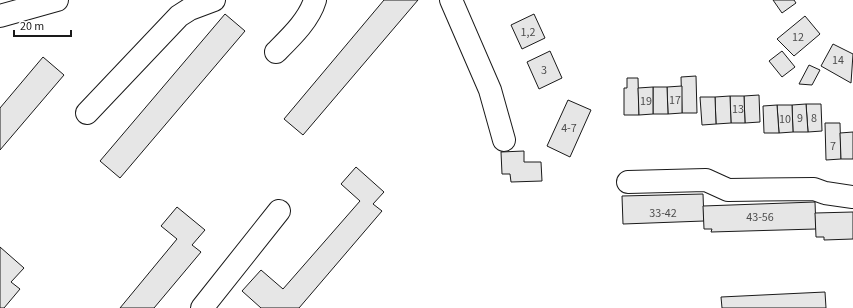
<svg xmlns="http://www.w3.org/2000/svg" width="853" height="308" viewBox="0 0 853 308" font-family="'Source Sans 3',sans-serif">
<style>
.building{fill:#e6e6e6;stroke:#1a1a1a}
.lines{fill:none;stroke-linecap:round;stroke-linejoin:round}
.minor-casing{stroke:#1a1a1a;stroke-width:24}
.minor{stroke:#fff;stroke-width:22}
.labels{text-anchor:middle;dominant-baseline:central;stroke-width:3;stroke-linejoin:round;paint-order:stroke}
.number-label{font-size:12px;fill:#4d4d4d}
</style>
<rect width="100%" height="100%" fill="#fff"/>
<g class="building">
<path d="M384,0h34l-115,135 -19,-16z"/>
<path d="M773,0h21l2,3 -14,10z"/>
<path d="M225,14l20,17 -125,147 -20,-17z"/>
<path d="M534,14l11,24 -23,11 -11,-24z"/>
<path d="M805,16l15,18 -26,22 -17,-17z"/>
<path d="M833,44l20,10 -2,29 -30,-17z"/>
<path d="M550,51l12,27 -23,11 -12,-27z"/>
<path d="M782,51l13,16 -13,10 -13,-16z"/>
<path d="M43,57l21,18 -64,75v-42z"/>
<path d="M809,65l11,5 -8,15 -13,-1z"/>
<path d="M696,76l1,37h-15l-1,-36z"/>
<path d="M627,78h11l1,37h-15v-27h3z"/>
<path d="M682,86v27l-14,1 -1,-27z"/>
<path d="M653,87h14l1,27h-15z"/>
<path d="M653,87v27l-14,1 -1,-27z"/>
<path d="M759,95l1,27 -15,1 -1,-27z"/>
<path d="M730,96h14l1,27h-14z"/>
<path d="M730,96l1,27 -15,1 -1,-27z"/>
<path d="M700,97h15l1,27 -14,1z"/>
<path d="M568,100l23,10 -21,47 -23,-11z"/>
<path d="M806,104h15l1,27 -14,1z"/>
<path d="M806,104l2,28h-15l-1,-27z"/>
<path d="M777,105h15l1,27 -14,1z"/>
<path d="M777,105l2,28h-15l-1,-27z"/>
<path d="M825,123h15l1,36 -15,1z"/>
<path d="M853,132v27h-12l-1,-26z"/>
<path d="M524,151v11h17l1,19 -31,1 -1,-8h-8l-1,-22z"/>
<path d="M356,167l28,25 -11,12 9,7 -83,97h-38l-19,-17 19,-21 22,19 77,-88 -19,-17z"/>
<path d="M703,194l1,27 -81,3 -1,-28z"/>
<path d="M815,202l1,27 -105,3 1,-3h-8l-1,-23z"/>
<path d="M177,207l28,23 -13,15 9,7 -47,56h-34l57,-69 -16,-13z"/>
<path d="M853,212v27l-29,1v-3h-8l-1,-24z"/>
<path d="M0,247l24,21 -13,14 9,7 -16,19h-4z"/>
<path d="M825,292l1,16h-104l-1,-11z"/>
</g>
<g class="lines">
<g class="minor-casing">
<g id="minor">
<path d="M451,0l39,90 14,50"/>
<path d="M0,16l57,-16"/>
<path d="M276,52c15,-15 33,-32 39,-52"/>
<path d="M87,113l92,-97 11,-7 24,-9"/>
<path d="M628,182l78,-2 22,10 86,-1 11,4 28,4"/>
<path d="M202,308l77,-97"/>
</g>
</g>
<use href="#minor" class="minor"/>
</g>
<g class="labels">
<g class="number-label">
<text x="528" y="32">1,2</text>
<text x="798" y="37">12</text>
<text x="838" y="60">14</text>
<text x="544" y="70">3</text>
<text x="675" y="100">17</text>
<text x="646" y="101">19</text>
<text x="738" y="109">13</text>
<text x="800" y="118">9</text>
<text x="814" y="118">8</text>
<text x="785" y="119">10</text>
<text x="569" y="128">4-7</text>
<text x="833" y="146">7</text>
<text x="663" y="213">33-42</text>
<text x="760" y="217">43-56</text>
</g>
</g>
<path d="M14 30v6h57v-6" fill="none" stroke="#1a1a1a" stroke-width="2"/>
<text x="20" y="30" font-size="12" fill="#1a1a1a" stroke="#ffffff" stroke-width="3" paint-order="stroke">20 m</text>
</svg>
